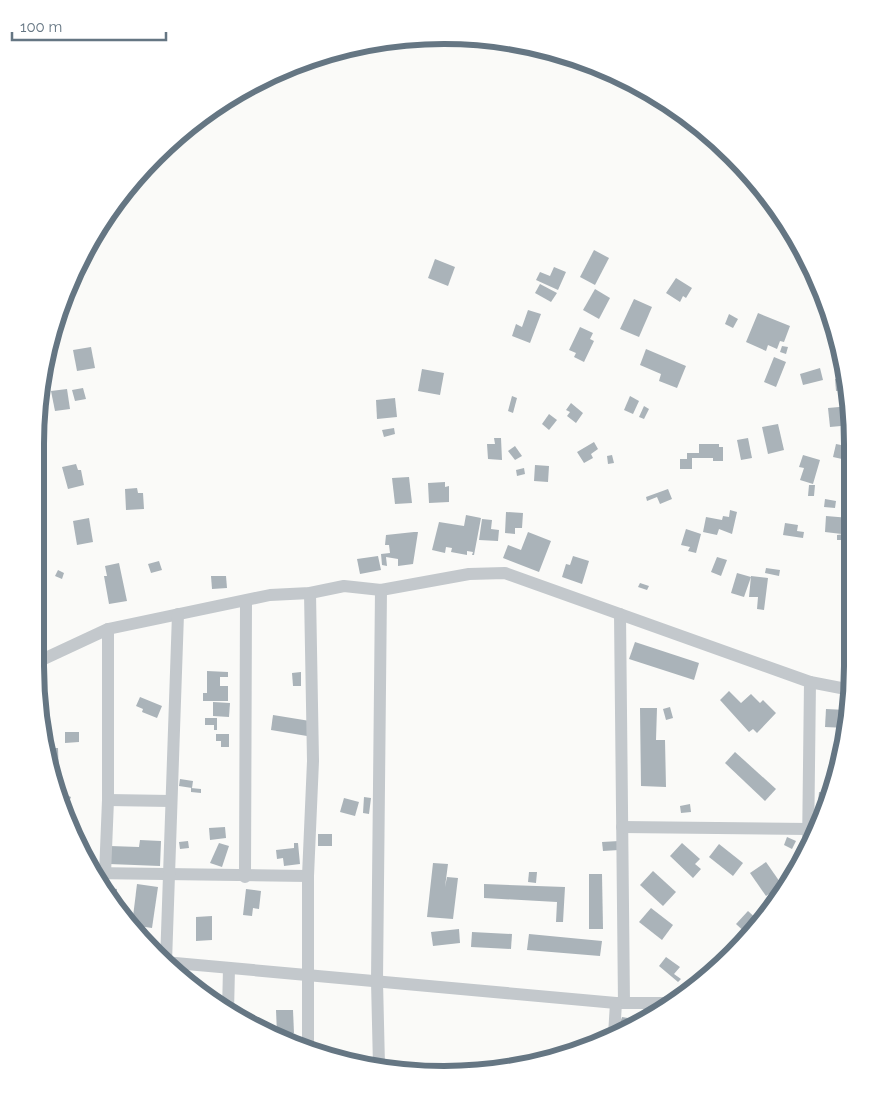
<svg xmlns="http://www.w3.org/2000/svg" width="888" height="1110" viewBox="0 0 888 1110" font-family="Raleway,sans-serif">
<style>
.building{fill:#aab3b9}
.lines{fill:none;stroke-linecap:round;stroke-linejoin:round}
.street{stroke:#c3c8cc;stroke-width:12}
.rim{fill:none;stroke:#657683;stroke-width:6}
</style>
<rect width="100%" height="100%" fill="#fafaf8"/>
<g class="building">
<path d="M594,250l15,8 -14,27 -15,-8z"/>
<path d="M435,259l20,8 -7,19 -20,-8z"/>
<path d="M554,267l12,5 -8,18 -22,-10 4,-8 10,4z"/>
<path d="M676,278l16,10 -6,10 -3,-2 -3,6 -14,-9z"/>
<path d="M540,284l17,9 -6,9 -16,-9z"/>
<path d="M595,289l15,9 -11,21 -16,-9z"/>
<path d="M634,299l18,8 -13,30 -19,-8z"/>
<path d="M528,310l13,4 -11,29 -18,-7 4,-12 6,3z"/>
<path d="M758,313l32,13 -6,16 -4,-1 -3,8 -9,-4 -2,6 -20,-9z"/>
<path d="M729,314l9,5 -5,9 -8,-4z"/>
<path d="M580,327l13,6 -3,6 4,2 -10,21 -10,-5 2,-4 -7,-3z"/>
<path d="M833,345h5l3,14h-8z"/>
<path d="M782,346l6,1 -2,7 -6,-2z"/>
<path d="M91,347l4,21 -18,3 -4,-21z"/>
<path d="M646,349l40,17 -9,22 -18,-7 2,-7 -21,-9z"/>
<path d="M774,357l12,5 -10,25 -12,-5z"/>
<path d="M820,368l3,12 -20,5 -3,-11z"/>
<path d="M422,369l22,4 -4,22 -22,-4z"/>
<path d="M844,378l3,12 -11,1 -1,-12z"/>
<path d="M83,388l3,11 -11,2 -3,-11z"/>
<path d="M67,389l3,20 -15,2 -4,-20z"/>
<path d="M512,396l5,2 -4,15 -5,-2z"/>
<path d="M630,396l9,5 -6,13 -9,-4z"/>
<path d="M395,398l2,19 -20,2 -1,-19z"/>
<path d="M571,403l12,10 -7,10 -9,-7 3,-4 -4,-2z"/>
<path d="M644,406l5,3 -5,10 -5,-2z"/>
<path d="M850,406l2,19 -22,2 -2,-19z"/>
<path d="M549,414l8,6 -8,10 -7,-6z"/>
<path d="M778,424l6,26 -16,4 -6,-27z"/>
<path d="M394,428l1,6 -11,3 -2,-7z"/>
<path d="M494,438h7l1,22 -14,-1 -1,-15h8z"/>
<path d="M748,438l4,20 -11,2 -4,-20z"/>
<path d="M594,442l4,7 -7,5 2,4 -9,5 -7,-11z"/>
<path d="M699,444h20v3h4v14h-10v-3h-21v11h-12v-10h7v-6h12z"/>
<path d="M836,444l15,3v14l-18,-4z"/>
<path d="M515,446l7,10 -7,4 -7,-9z"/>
<path d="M612,455l2,8 -6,1 -1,-8z"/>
<path d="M803,455l17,5 -7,24 -13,-4 4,-12 -5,-1z"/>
<path d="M76,464l2,6h3l3,15 -16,4 -6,-22z"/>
<path d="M535,465l14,1 -1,16 -14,-1z"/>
<path d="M524,468l1,6 -8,2 -1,-6z"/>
<path d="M409,477l3,26 -17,1 -3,-26z"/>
<path d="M445,482v5l4,-1v16l-20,1 -1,-20z"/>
<path d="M809,485h6l-1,11h-6z"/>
<path d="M137,488l1,5h5l1,16 -18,1 -1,-21z"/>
<path d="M668,489l4,10 -12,5 -3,-7 -10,4 -1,-4z"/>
<path d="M825,499l11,2 -1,7 -11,-1z"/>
<path d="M730,510l7,2 -5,22 -13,-5 -2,6 -14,-3 3,-15 16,3 1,-4 6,1z"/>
<path d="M506,512l17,1 -1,15h-7v6l-10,-1z"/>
<path d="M466,515l15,3 -7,37h-2l1,-3 -6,-1v4l-16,-3 1,-4 -6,-1 -1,6 -13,-3 7,-28 25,4z"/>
<path d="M826,516l24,2v17l-25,-3z"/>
<path d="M89,518l4,24 -16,3 -4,-24z"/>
<path d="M482,519l10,1 -1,9 8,1 -1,11 -19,-1z"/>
<path d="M785,523l13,2 -1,6 7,1 -1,6 -20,-3z"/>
<path d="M686,529l15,5 -5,19 -8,-2 2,-4 -9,-2z"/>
<path d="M414,532h4l-5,32 -15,2v-7l-12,-2 1,9 -5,-1 -1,-11 9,-1 -1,-8h-4l1,-10z"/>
<path d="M528,532l23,9 -12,31 -36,-14 5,-13 13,5z"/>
<path d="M845,534v6h-8v-5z"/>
<path d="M378,556l3,14 -21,4 -3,-15z"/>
<path d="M573,556l16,5 -7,23 -20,-7 4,-13 4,1z"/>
<path d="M717,557l10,3 -6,16 -10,-4z"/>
<path d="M159,561l3,9 -11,3 -3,-9z"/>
<path d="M119,563l8,38 -18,3 -5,-28h3l-2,-10z"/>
<path d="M766,568l14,2 -1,6 -14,-3z"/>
<path d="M58,570l6,3 -2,6 -7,-3z"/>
<path d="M737,573l14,4 -7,20 -13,-4z"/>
<path d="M211,576h15l1,12 -15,1z"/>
<path d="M751,576l17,2 -4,32 -7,-1 1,-12h-9z"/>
<path d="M640,583l9,3 -2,4 -9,-3z"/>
<path d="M635,642l64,21 -5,17 -65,-21z"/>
<path d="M207,671l21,1v5h-8v9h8v15h-25v-8h4z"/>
<path d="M301,672v14h-8l-1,-13z"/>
<path d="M729,691l12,12 10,-9 9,9 3,-3 13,13 -19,20 -4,-4 -4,3 -29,-32z"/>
<path d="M140,697l22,9 -5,12 -15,-6 1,-3 -7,-3z"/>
<path d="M213,702l17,1 -1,14 -16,-1z"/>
<path d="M670,707l3,11 -7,2 -3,-11z"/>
<path d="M640,708h17l-1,32h9l1,47 -25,-1z"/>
<path d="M826,709l20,1v18l-21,-1z"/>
<path d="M48,715l3,13 -8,2 -1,-14z"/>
<path d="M273,715l37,6 -3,15 -36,-6z"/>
<path d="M205,718h12v12h-3v-5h-9z"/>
<path d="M65,732h14v10l-14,1z"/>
<path d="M216,734h13v13h-8v-6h-5z"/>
<path d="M46,748h12l1,29h-8z"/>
<path d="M735,752l41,37 -11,12 -40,-38z"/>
<path d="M180,779l13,2 -1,7 -13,-2z"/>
<path d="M191,788l10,1v4l-10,-1z"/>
<path d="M819,792l12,1 -9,29 -7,13z"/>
<path d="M64,794l7,3 -6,15 -4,-10z"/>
<path d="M364,797l7,1 -2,16 -6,-1z"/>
<path d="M344,798l15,4 -4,14 -15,-4z"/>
<path d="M690,804l1,8 -10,1 -1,-7z"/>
<path d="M225,827l1,11 -16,2 -1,-12z"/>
<rect x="318" y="834" width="14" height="12"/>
<path d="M787,837l9,4 -4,8 -8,-4z"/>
<path d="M140,840l21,1 -1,25 -51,-2 1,-18 29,1z"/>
<path d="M188,841l1,7 -9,1 -1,-7z"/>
<path d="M619,841v9l-16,1 -1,-9z"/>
<path d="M219,843l10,3 -7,21 -12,-4z"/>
<path d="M294,843h4l2,21 -16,2 -1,-8 -6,1 -1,-9 18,-2z"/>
<path d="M682,843l18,16 -5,5 6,5 -8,9 -23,-22z"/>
<path d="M719,844l24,19 -10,13 -24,-19z"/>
<path d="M766,862l16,23 -16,11 -16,-23z"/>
<path d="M433,863l15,1 -3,23 2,-10 11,1 -5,41 -26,-2z"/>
<path d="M653,871l23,21 -13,14 -23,-21z"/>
<path d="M529,872h8l-1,11 -8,-1z"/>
<path d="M589,874h13l1,55h-14z"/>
<path d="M137,884l21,3 -6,41 -20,-3z"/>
<path d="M484,884l81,3 -2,35h-7l1,-20 -73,-4z"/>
<path d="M103,887l14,2 -2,14z"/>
<path d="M246,889l15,2 -2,18 -6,-1 -1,8 -9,-1z"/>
<path d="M651,908l22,17 -11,15 -23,-18z"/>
<path d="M748,911l11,10 -11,14 -12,-11z"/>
<path d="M212,916v24l-16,1v-24z"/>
<path d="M459,929l1,14 -27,3 -2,-14z"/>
<path d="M472,932l40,2 -1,15 -40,-2z"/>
<path d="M529,934l73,7 -2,15 -73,-6z"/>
<path d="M666,957l14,10 -6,7 7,5 -3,3 -19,-16z"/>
<path d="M276,1010h17l1,23 -17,1z"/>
<path d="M622,1017l12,2 -1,7 -13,-3z"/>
</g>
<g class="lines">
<g class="street">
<path d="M35,610v-3"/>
<path d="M620,614l4,389"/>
<path d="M35,663l73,-34 162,-34 40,-2 34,-7 37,4 88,-16 36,-1 305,109 -2,167"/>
<path d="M810,682l36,7"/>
<path d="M108,800l63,1"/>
<path d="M622,827l186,2"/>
<path d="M92,873l216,3"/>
<path d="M105,874l3,-74v-171"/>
<path d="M245,877l1,-276"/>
<path d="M164,962l452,41h57"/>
<path d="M166,962l12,-348"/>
<path d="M228,1012l1,-44"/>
<path d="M614,1035l2,-32"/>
<path d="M308,1048v-172l5,-115 -3,-168"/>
<path d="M379,1066l-2,-85 4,-391"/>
</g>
</g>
<path d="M0 0H888V1110H0ZM444 44H444A400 400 0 0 1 844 444V666A400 400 0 0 1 444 1066H444A400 400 0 0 1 44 666V444A400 400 0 0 1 444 44Z" fill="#fff" fill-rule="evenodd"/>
<path class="rim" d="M444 44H444A400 400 0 0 1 844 444V666A400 400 0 0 1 444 1066H444A400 400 0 0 1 44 666V444A400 400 0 0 1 444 44Z"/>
<path d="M12 32v8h154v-8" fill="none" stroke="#657683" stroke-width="2.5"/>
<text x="20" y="32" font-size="15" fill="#657683" stroke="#ffffff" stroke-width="4" paint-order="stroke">100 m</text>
</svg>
